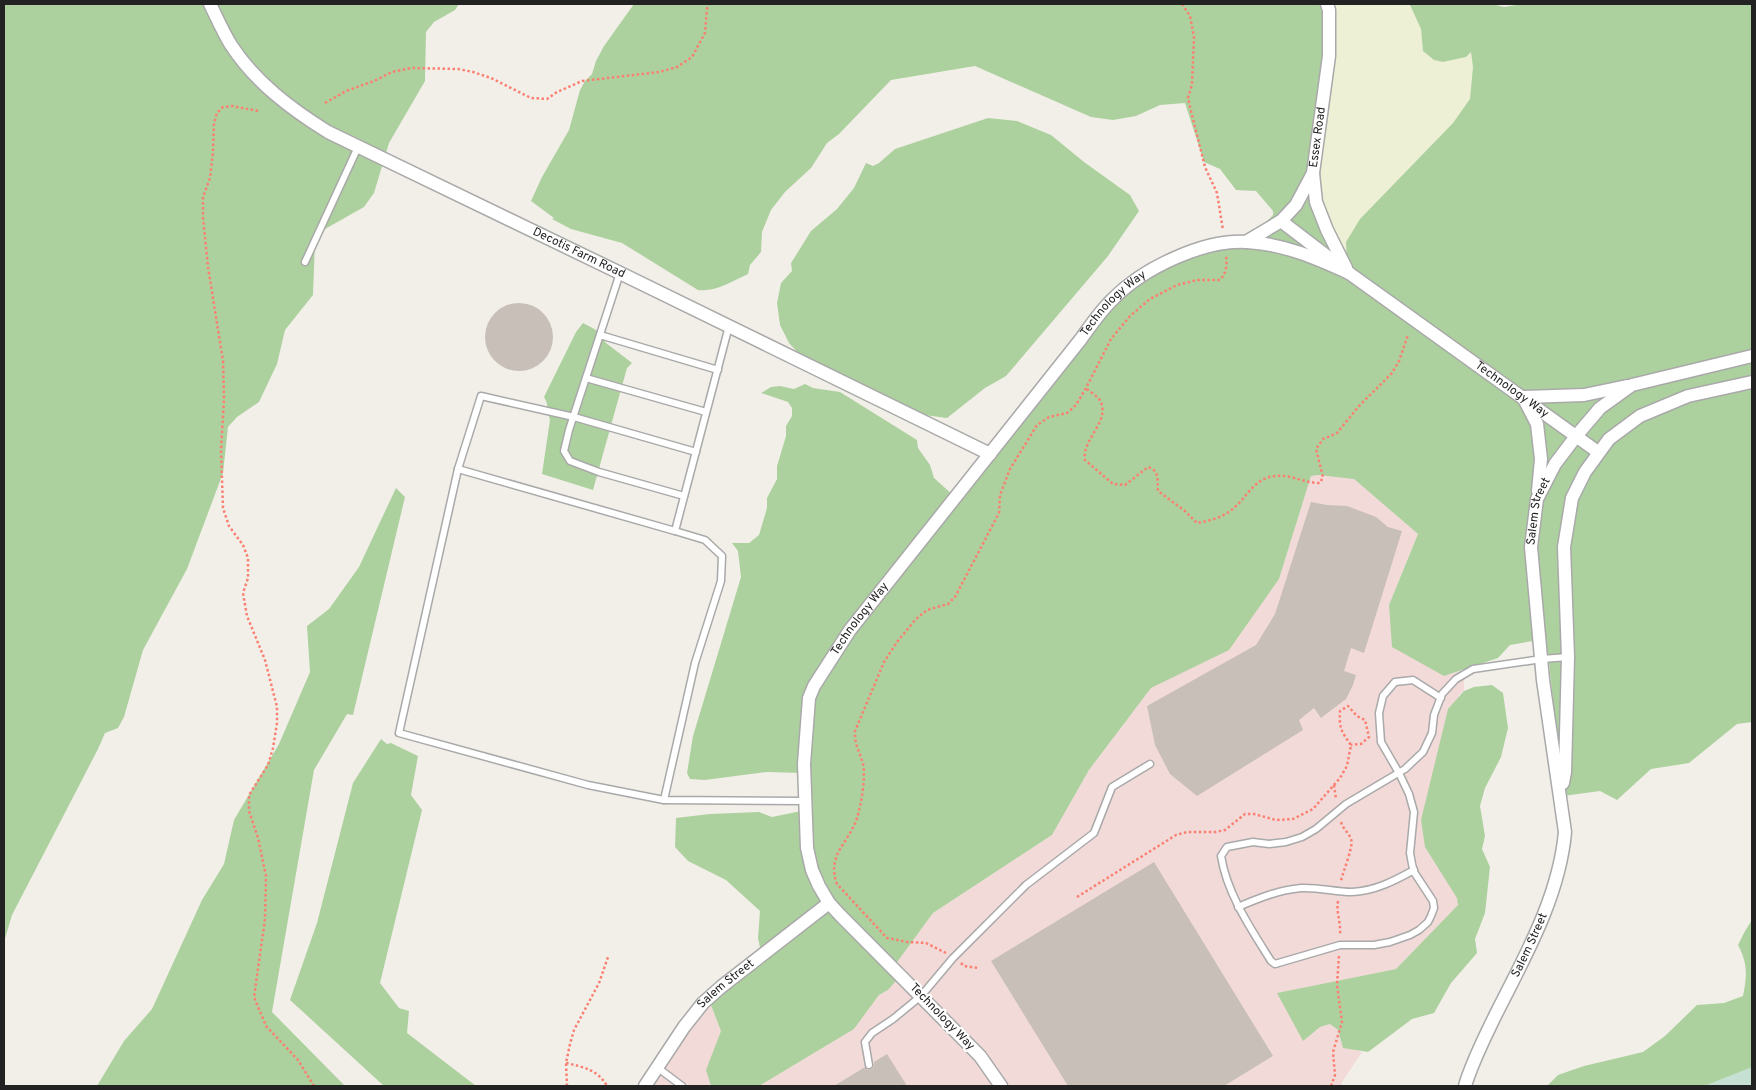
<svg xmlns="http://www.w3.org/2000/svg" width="1756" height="1090" viewBox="0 0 1756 1090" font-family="Overpass,sans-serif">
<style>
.commercial{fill:#f2dad9}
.farmland{fill:#eef0d5}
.forest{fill:#add19e}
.wetland{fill:#c6e0d4}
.building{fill:#c7bfb8}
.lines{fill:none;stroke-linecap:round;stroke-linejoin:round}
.service-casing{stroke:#a9a9a9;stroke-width:9}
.minor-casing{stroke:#a9a9a9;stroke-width:15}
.path{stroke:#fa8072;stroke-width:2.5;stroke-dasharray:2.5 2.5;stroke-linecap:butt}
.service{stroke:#fff;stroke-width:6}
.minor{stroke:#fff;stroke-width:12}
.labels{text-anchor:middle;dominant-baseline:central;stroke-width:4.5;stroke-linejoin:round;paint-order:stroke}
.street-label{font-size:12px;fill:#222;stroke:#fff}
</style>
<rect width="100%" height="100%" fill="#f2efe9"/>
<g class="commercial">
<path d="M1318,475l35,3 65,56 -29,71 55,71 20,-6v21l-5,4 -1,210 -62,64 -118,24 25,47 17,-13 10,-3 8,6 5,17 19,5 -20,30 -1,4h-582l95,-57 25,-34 9,-5 7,-25 38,-52 119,-78 37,-65 62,-82 78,-39 50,-70 32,-103z"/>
<path d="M709,1000l12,31 -14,39 4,16h-69z"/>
</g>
<path class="farmland" d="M1323,4h88l-1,1 11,24 2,22 20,11 23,-5 5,-6 2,16 -3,32 -17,24 -93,96 -13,54 -10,-5 -32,-84 20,-123z"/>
<g class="forest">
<path d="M4,4h455l-4,6 -21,12 -8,10 -1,49 -36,62 -15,50 -10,14 -39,22 -10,11 -2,55 -28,35 -8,34 -18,38 -22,15 -9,10 -5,46 -36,96 -44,81 -19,67 -6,11 -13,5 -7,16 -86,166 -8,27z"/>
<path d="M634,4h689l2,57 -20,123 42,89 -1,-31 14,-23 93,-96 17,-24 3,-32 -2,-15 -5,5 -23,5 -9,-2 -11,-9 -2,-22 -11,-24 1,-1h81l12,3 19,-3h229v718l-15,2 -48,39 -38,6 -34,31 -17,-9 -37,5 -15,-143 -3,-14 -35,6 -12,13 -54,18 -52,-29 -3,-42 29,-71 -64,-55 -36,-4 -7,1 -32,103 -50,71 -78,38 -62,82 -37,65 -119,78 -38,52 5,11 -12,14 -9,5 -25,34 -95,57h-48l-5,-16 15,-39 -12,-31 53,-43 -4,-19 2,-27 -34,-31 -38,-19 -13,-14 1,-29 34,-4 49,-2 13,5 34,-7 -5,-37 -35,-1 -61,8 -15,-1 -3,-6 6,-37 48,-159 -3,-26 -6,-8h17l10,-8 8,-27v-10l10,-19v-13l9,-30v-10l6,-10v-8l-4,-6 -27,-9 10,-6 9,-1 14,3 11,-5 8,4 27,4 77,48 1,8 12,17 4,13 20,18 155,-193 45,-33 100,-35 19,-20v-4l-17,-20 -20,-1 -16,-21 -16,-7 -19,-59 -25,2 -24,11 -23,4 -22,-3 -116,-51 -84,14 -52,54 -12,9 -16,25 -26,24 -14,18 -9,22 -1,20 -11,13 -2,9c-17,8 -32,18 -50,16l-76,-47 -51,-14 -19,-10 2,-1 -23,-17 11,-24 27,-47 11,-40 5,-9 7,-7 4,-13 8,-15z"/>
<path d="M988,118l29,3 34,14 33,27 46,33 9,16 -31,45 -102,120 -21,12 -38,30 -30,-4 -116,-58 -12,-13 -9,-18 -3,-22 4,-20 11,-12 -1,-8 20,-32 26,-22 17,-21 12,-25 7,3 6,-3 16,-14z"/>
<path d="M583,323l15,8 8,12 26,20 -5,5 -34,122 -51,-16 8,-54c-3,-8 -1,-15 -6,-23l32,-65z"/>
<path d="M396,488l9,9 -52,218 -6,-1 -33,56 -42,242 73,74h-248l27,-45 28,-32 50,-109 22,-36 10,-44 45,-76 31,-72 -3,-46 22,-17 30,-42z"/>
<path d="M1492,685l11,8 5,35 -7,29 -16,31 -5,18 5,30 -3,13 8,18 -5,46 -10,26 2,14 -26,30 -17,30 -22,6 -44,33 -25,-4 -5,-18 -8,-6 -10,3 -17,14 -26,-48 119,-24 62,-64 -1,-7 -32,-51 -4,-27 27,-111 16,-18 10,-4z"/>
<path d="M381,739l6,5 4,-1 27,13 -7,39 11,15 -42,173 19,25 10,3 -2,22 69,53h-92l-94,-86 27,-77 36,-140z"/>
<path d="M1752,920v166h-205l11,-11 26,-9 59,-14 22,-16 32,-31 27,-2 19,-7c4,-20 5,-32 -5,-51l7,-14z"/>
</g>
<path class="wetland" d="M1752,1067v19h-48z"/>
<g class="building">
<circle cx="519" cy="337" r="34"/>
<path d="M1311,502l16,3 20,1 29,11 12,10 14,4 -38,122 -13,-5 -7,23 12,4 -3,10 -7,14 -25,19 -7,-10 -15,12 4,10 -106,66 -27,-22 -15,-29 -8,-39 109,-61 19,-31z"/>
<path d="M1154,862l119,194 -49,30h-156l-77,-125z"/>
<path d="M887,1054l20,32h-73l31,-19 3,3 4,-1 2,-3v-4z"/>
</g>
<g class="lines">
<g class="service-casing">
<g id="service">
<path d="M305,262l53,-115"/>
<path d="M620,273l-51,157 -5,21 6,10 29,11 85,24"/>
<path d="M600,335l118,35"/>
<path d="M586,378l120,34"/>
<path d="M458,469l-59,264 189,52 76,15 141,1"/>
<path d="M675,531l-217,-62 23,-73 93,21 122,35"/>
<path d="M1441,698l-28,-18 -18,2 -12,14 -4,17 2,29 18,31 10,21 5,18 -4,41 2,11 2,8 19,29 1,7 -3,8 -3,6 -9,8 -9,5 -20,7 -16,3h-34l-65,19 -4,-3c-20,-32 -44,-67 -50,-105l6,-9 26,-5 16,2 17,-2 16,-5 14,-8 30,-25 59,-35 18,-17 9,-19 2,-18 8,-21 14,-15 17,-10 69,-10 26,-2"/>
<path d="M664,800l31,-137 26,-82 1,-25 -17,-16 -30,-9 54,-205"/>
<path d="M1238,907c21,-9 41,-17 63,-19 18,-1 34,4 51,4 23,-1 42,-11 62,-22"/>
<path d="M869,1065l-4,-23 7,-9 21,-14 28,-23 32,-38 73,-73 68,-52 18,-46 38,-23"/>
<path d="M658,1068l24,18"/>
</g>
</g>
<g class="minor-casing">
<g id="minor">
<path id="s1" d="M210,4c7,14 13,28 21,41 24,37 60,64 97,87l292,141 370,181"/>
<path d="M1313,173l3,29 11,28 19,38"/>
<path id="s2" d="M1281,221l68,52 249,179"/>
<path id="s3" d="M1246,242l35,-21 15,-16 17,-32 16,-117v-46l-2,-6"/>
<path d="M1538,491l3,-32 -4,-35 -14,-27 61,-2 43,-9"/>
<path d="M1563,783l2,-11 3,-115 -4,-110 8,-49 13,-26 24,-33 31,-23 48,-20 64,-14"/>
<path id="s4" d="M645,1086l39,-59 19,-24 18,-16 108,-84"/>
<path id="s5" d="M1001,1086l-21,-30 -140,-141 -11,-12 -10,-17 -7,-16 -5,-22 -3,-84 5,-66 5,-12 36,-56 231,-291c10,-14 20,-29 33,-41 30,-30 90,-59 133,-56 37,2 69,16 102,31"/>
<path id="s6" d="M1465,1086c7,-24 19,-47 30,-70 29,-58 64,-118 70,-184l-22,-152 -12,-133 6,-48 18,-35 22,-29 23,-27 32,-23 120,-29"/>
</g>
</g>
<g class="path">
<path d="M1182,4l8,12 4,21 -2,47 -4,14 3,13 14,56 12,26 6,37"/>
<path d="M325,103l21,-12 28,-10 18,-9 19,-4 47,1 15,3 18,6 40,20 16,1 10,-7 25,-11 77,-9 18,-5 15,-10 13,-24 2,-24 2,-5"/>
<path d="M258,111l-26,-5 -9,1 -6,6 -3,10 -1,29 -3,26 -7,19v21l5,49 15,94 1,38 -3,51 2,58 6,18 14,19 5,13v20l-5,15 4,23 18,44 12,47v16l-4,25 -5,17 -19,30v16l9,27 8,38 -1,43 -11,78 12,29 32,34 16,26"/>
<path d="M1087,389c3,3 9,6 12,10 14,21 -18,40 -14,61l28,24 12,1 23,-18c12,4 9,13 10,24l27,20 12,12c11,-2 24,-5 33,-12 16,-11 23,-33 45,-35 16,-2 28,7 45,7l3,-6 -7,-28 7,-10 14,-6 22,-27 33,-33 7,-12 9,-26"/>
<path d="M1334,785l2,14"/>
<path d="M1341,822c2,7 8,11 10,17 3,7 -8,32 -10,42"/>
<path d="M1077,897l99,-62 11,-3h29l9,-2 20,-16h9l22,6 17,-1 20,-10 27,-31 7,-12 4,-21c-10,-14 -12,-17 -11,-34l8,-5 9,10 8,4 4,17 -8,7 -10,1"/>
<path d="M1338,901c-2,12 3,21 2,34"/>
<path d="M946,953l-20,-10 -19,-1 -20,-4 -50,-54c-11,-29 12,-41 20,-66 4,-12 9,-42 6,-54 -3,-12 -9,-20 -8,-33l29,-69 13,-20 19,-23 11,-9 21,-6 7,-7 44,-84 1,-18 10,-26 27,-44 12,-8 18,-4 9,-8 10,-17 25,-49 19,-23 20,-17 27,-14 20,-5h23c7,-8 7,-15 6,-25"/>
<path d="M961,963l3,3 14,2"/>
<path d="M566,1063c18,4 32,7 41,23"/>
<path d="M567,1086l-1,-23 4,-19 4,-14 25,-47 9,-26"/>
<path d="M1331,1086l4,-11 -2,-23 9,-30 -5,-37 2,-30"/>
</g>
<use href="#service" class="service"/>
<use href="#minor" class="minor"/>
</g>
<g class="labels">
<g class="street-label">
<text stroke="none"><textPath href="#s3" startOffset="135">Essex Road</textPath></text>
<text stroke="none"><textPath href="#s1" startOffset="456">Decotis Farm Road</textPath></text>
<text stroke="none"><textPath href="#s5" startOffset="961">Technology Way</textPath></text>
<text stroke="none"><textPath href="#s2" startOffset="286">Technology Way</textPath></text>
<text stroke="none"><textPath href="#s6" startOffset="598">Salem Street</textPath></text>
<text stroke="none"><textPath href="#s5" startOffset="556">Technology Way</textPath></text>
<text stroke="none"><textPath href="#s6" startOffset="155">Salem Street</textPath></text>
<text stroke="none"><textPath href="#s4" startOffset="131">Salem Street</textPath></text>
<text transform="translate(942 1017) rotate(46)">Technology Way</text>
</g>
</g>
<rect width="1756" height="1090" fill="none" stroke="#222222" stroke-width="10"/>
</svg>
